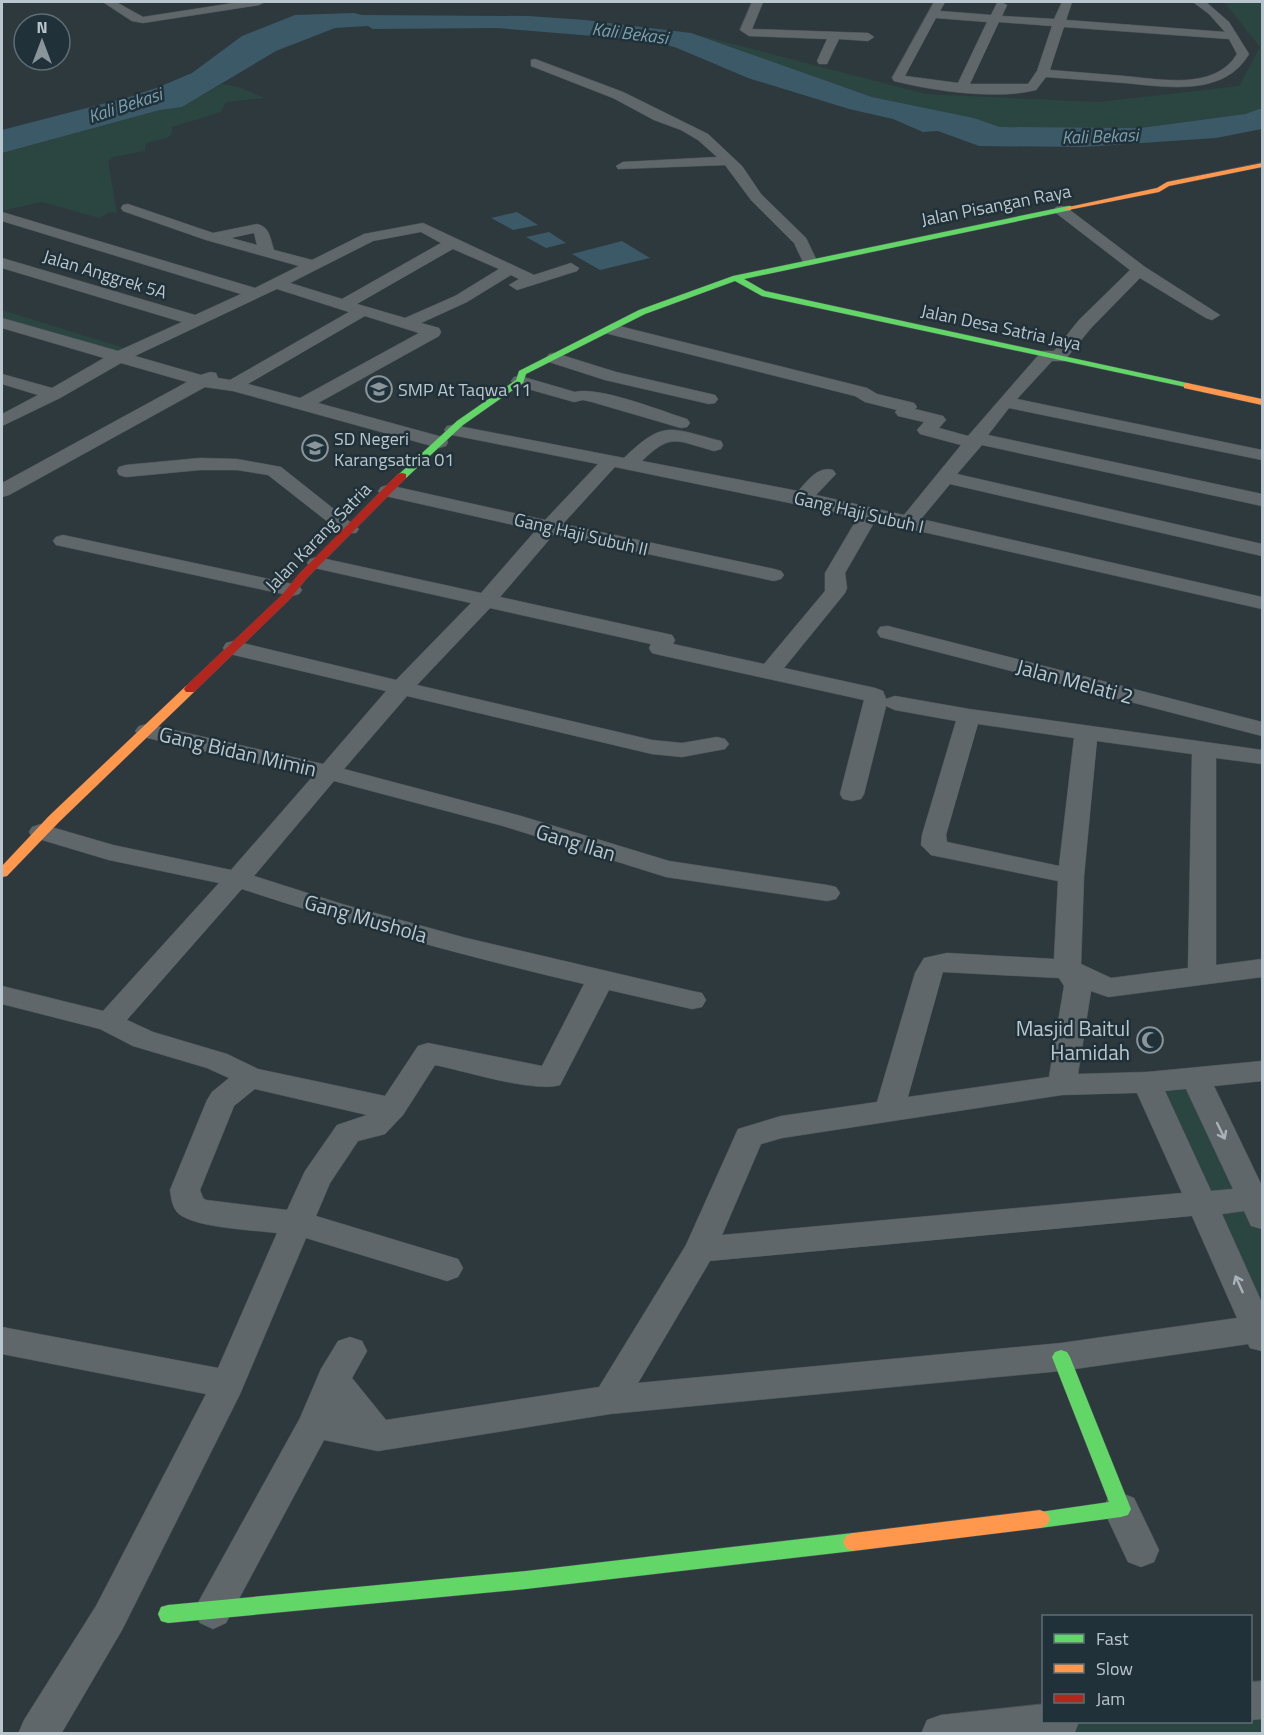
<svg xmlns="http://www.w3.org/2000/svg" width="1264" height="1735" viewBox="0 0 1264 1735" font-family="'Titillium Web',sans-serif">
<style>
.green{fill:#2b4541}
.water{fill:#3b5966}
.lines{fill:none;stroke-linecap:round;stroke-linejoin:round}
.street-casing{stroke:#4d5458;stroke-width:1}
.fast-casing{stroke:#4d5458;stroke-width:1}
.slow-casing{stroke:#4d5458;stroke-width:1}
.jam-casing{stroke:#4d5458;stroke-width:1}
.street{fill:#5f676b;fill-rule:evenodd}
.fast{fill:#63d668;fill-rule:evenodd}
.slow{fill:#ff974d;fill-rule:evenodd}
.jam{fill:#b3261e;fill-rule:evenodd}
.oneway{stroke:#a8b3b9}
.labels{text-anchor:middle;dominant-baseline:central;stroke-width:5;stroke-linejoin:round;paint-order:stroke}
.far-water-label{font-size:18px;font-style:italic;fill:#7ba0af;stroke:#213139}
.far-street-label{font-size:18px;fill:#bac6cd;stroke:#213139}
.far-poi-label{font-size:18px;fill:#bac6cd;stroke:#213139;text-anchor:start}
.street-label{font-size:21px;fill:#bac6cd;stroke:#213139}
.poi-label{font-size:21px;fill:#bac6cd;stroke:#213139;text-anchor:end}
</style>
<rect width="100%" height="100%" fill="#2e393e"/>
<g class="green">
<path d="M1224,2h38v106l-17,6 -105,14 -140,-1 -26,-9 -102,-21 -181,-64 235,61 172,8 141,-16 21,-39z"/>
<path d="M222,84l16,3 27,11 -39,4 -5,10 -49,15v7l-5,4 -21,5 -1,8 -32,6 -5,4 9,52 -7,-1 -11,6 -57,-16 -40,9v-58l158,-43 22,-3z"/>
<path d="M2,310l132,41 -17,7 -115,-35z"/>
<path d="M1196,1078l66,139v121l-115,-256z"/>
<path d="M1262,1700v33l-321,1 118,-12h191l1,-21z"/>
</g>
<g class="water">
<path d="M354,13l8,2 167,1 56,4 106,13 181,64 102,21 26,9 140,1 105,-14 17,-6v21l-46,9 -133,9 -104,-1 -41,-15 -15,1 -30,-13 -44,-10 -101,-31 -71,-30 -23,-7 -157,-13 -124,1 -5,-3 -33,2 -59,23 -94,56 -22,3 -158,43v-23l127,-33 30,-10 33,-14 50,-37 53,-21z"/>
<path d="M517,212l21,13 -25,5 -22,-12z"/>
<path d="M549,232l17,11 -20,5 -20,-11z"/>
<path d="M622,241l28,17 -50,12 -28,-16z"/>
</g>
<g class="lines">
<g class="street-casing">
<g id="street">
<path d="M103,2h13l27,15 97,-15h25l-6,3 -116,18 -11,-2z"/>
<path d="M752,2h11l-11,27 116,4 6,4 -6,4 -29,-2 -12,25h-8l-2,-3 10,-22 -78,-3 -9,-6z"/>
<path d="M934,2h11l-5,9 51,4 6,-12 4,-1 6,3 -5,11 52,3 8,-17h10l-6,18 159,12 -16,-18 -16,-12h13l23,20 20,32c-25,43 -82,33 -124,29 -26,-2 -52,-4 -79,-6l-10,13c-40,10 -102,1 -142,-9l-2,-3zM936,18l51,4 -29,61 -53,-7zM999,22l53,4 -15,45 -9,13h-58zM1064,27l165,12 8,15c-22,37 -78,25 -113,22 -25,-2 -49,-4 -74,-6z"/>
<path d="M535,59l88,33 85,42 34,32 19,28 45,44 11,23 -3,3h-10l-10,-21 -43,-43 -26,-35 -107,4 -2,-3 7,-4 94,-5 -19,-17 -17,-10 -27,-10 -41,-22 -82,-32v-6z"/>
<path d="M128,204l85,29 44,-9c13,3 13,14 17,26l38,10 52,-26 59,-11 111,52 37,-12 8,5 -2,3 -60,19 -8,-5 10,-6 -8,-4 -44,27 -46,21 18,5 2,4 -2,4 -121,67 128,35 2,4 -2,4 -7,2 -206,-57 -28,-4 -196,108 -7,2v-14l185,-101 -66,-19 -61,35 -58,28v-12l36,-19 -36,-11v-10l50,14 52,-30 -102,-30v-10l116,33 64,-29 -180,-54v-10l193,57 46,-21 -239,-73v-9l253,76 44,-22 -93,-26 -83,-29 -2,-3 2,-3zM421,232l20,11 -99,56 -52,-16 83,-42zM254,233l3,12 -26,-7zM453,249l46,20 -44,27 -50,22 -48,-14zM277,289l72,23 -119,68 -12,-2 -2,-5 -6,-1 -9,3 -66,-19zM365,316l54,17 -119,65 -52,-14z"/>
<path d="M1061,206l5,1 79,60 75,48 -8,5 -6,-2 -66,-40 -49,50 -27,33h-12l-35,38 245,51v10l-253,-52 -21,27 274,59v12l-280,-61 -25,29 305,70v12l-312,-72 -29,35 341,78v12l-387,-88 -30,52 2,15 -2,5 -61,75 91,20 8,3 3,8 9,-3 74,13 293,41v14l-46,-6v207l46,-6v18l-154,20 -17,-6 -13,83 69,-2 115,-11v20l-48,5 48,100v43l-11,-3 -7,-15 -22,3 40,89v48l-12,-3 -2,-4 -187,27 -451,43 -232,37 -54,-11 -98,183 -13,6 -13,-6 -6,-12 6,-12 100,-181 21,-49 17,-28 12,-4 12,4 5,10 -15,27 34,42 213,-33 87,-142 52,-116 43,-13 96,-14 38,-129 9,-15 23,-5 107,6 4,-78 -127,-26 -10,-10 1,-10 34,-114 -61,-11 -9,-4 -22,88 -3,5 -9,2 -9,-2 -3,-5 24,-94 -204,-45 -8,-2 -3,-5 2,-4 -161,-36 -73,77 235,55 30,3 35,-6 8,2 4,5 -4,5 -43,8 -30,-3 -245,-58 -63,73 177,47 148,45 158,24 9,2 4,6 -4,6 -9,2 -161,-24 -163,-51 -169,-45 -80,95 88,28 124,34 226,53 10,2 4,7 -4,7 -10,2 -83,-19 -49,95c-26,8 -95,-14 -125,-20l-32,50 -18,19 -27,7 -28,42 -14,33 142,43 5,9 -5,9 -11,4 -141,-43 -66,156 -118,236 -61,104h-43l6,-14 72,-114 110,-212 -204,-40v-27l216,41 59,-135c-22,-3 -86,-5 -100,-21 -5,-6 -6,-15 -7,-22l37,-90 5,-8 17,-14 -22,-10 -74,-22 -33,-17 -98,-25v-18l101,25 116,-128 -110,-23 -77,-23 -3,-5 3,-5 9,-3 72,21 118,25 82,-94 -174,-40 -4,-5 4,-5 8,-2 176,40 63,-73 -160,-38 -3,-5 3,-5 8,-2 162,39 75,-77 -161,-36 -3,-4 3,-4 7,-2 164,36 55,-63 -155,-35 -3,-4 3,-4 7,-2 157,35 53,-56 -151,-30 -3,-4 3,-4 6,-1 171,33c40,-39 46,-30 97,-17l2,4 -2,4 -7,2c-38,-10 -42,-19 -72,10l156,30c10,-10 19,-25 35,-21l3,4 -20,21 88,20 57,-70 -41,-11 -3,-4 7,-8 -26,-6 -3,-4 2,-2 -32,-8 -10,-6 -250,-63 -2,-4 8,-5 256,64 10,6 37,9 3,4 -2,2 28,7 3,4 -7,8 29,8 74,-85h12l25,-31 51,-50 -74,-57 -2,-3 2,-3zM615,467l243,50 -33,56v18l-61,73 -91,-20 2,-4 -3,-5 -172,-38 54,-63 220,47 7,-2 3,-4 -3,-4 -7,-2 -211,-45zM978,724l96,14 -15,128 -112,-24 -1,-7zM1097,741l95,13 -4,214 -77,10 -30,-14 3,-88zM242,889c113,37 227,68 342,95l-42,82 -114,-23 -10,3 -33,50 -127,-27 -31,-15 -74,-22 -26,-12zM943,972l116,6 5,8 -15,91 -141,20zM255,1089l112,26 -30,10 -32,46 -18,39 -81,-10 -3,-2 -3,-8 34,-84zM1186,1089l47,100 -22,2 -46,-100zM1137,1093l45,100 -460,42 39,-91 21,-6 280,-43zM1192,1216l45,102 -176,25 -423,40 72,-122z"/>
<path d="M555,353l61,19 99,23 3,4 -3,4 -6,1 -104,-24 -56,-18 -3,-4 3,-4z"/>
<path d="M520,376l55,16c24,-6 86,19 112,27l3,4 -3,4 -6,1 -89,-26 -9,-2 -9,2 -60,-17 -3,-4 3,-4z"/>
<path d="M200,458l37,1 44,8 78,62 -3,4h-14l-74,-58 -31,-5h-37l-74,7 -7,-2 -2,-4 2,-4 7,-2z"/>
<path d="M63,535l229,49 7,2 3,4 -3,4 -7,2 -236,-51 -3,-4 3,-4z"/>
<path d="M888,626l374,96v14l-382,-99 -3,-5 3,-5z"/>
<path d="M1121,1493l13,5 25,52 -5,12 -13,5 -13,-5 -25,-53 5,-11z"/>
<path d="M1262,1681v38l-12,1v-38z"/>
<path d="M1044,1704v18h35l-5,12h-153l6,-14 14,-5z"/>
</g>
</g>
<g class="fast-casing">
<g id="fast">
<path d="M1068,206h3v4l-327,69 21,12 422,92 3,1v4l-428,-92 -27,-15 -90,33 -119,60 -3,9 -60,42 -57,53 -4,1 -5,-3 60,-55 59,-41 3,-9 120,-61 94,-34z"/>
<path d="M1061,1350l6,2 3,5 61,152 -3,6 -7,2 -81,11 -7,-3 -3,-6 3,-6 76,-11 -57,-145 3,-5z"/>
<path d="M853,1533l7,3 3,6 -3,6 -7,3 -327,38 -358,34 -7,-2 -3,-7 3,-7 7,-2 358,-34z"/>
</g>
</g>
<g class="slow-casing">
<g id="slow">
<path d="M1262,163v4l-93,19 -10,6 -91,18 -4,-2 93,-20 10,-6z"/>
<path d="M1187,383l75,16v6l-78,-17v-4z"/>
<path d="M190,685l4,1 2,3 -2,3 -135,130 -52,54 -5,1v-11l47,-50 137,-130z"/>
<path d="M1040,1510l7,3 3,6 -3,6 -7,3 -187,23 -7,-3 -3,-6 3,-6 7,-3z"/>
</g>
</g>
<g class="jam-casing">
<path id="jam" d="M402,473l4,1v4l-99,100 -17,21 -96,93h-8l-2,-3 2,-3 96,-91 17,-21 99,-100z"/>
</g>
<use href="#street" class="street"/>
<use href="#fast" class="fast"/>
<use href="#slow" class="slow"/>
<use href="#jam" class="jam"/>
</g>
<defs><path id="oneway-shaft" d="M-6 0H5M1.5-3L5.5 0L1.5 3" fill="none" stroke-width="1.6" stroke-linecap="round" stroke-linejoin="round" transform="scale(1.5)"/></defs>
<g class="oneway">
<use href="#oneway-shaft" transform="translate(1221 1131) rotate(64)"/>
<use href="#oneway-shaft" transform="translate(1239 1284) rotate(-114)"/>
</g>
<defs>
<g id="school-ring" transform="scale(1.35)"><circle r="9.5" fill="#213139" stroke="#89959b" stroke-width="1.5"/><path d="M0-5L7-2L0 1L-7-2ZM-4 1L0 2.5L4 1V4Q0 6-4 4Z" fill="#89959b"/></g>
<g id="mosque-ring" transform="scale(1.35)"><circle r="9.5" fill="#213139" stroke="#89959b" stroke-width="1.5"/><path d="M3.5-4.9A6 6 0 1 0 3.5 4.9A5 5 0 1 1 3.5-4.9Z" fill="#89959b"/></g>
</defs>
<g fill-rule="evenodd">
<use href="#school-ring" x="379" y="389"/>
<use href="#school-ring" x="315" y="448"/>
<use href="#mosque-ring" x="1150" y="1040"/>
</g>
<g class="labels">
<g class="far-water-label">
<text transform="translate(630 33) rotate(7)">Kali Bekasi</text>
<text transform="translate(125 105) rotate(-18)">Kali Bekasi</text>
<text transform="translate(1100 136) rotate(-2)">Kali Bekasi</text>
</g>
<g class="far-street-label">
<text transform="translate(996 205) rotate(-11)">Jalan Pisangan Raya</text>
<text transform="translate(105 274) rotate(17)">Jalan Anggrek 5A</text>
<text transform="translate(1001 327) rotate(12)">Jalan Desa Satria Jaya</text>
<text transform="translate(859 512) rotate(13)">Gang Haji Subuh I</text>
<text transform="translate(581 534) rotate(13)">Gang Haji Subuh II</text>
<text transform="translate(318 537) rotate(-46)">Jalan Karang Satria</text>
</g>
<g class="far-poi-label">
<text x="398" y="389">SMP At Taqwa 11</text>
<text x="334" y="438">SD Negeri<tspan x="334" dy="21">Karangsatria 01</tspan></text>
</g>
<g class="street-label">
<text transform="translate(1075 681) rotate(15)">Jalan Melati 2</text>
<text transform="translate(238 751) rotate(13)">Gang Bidan Mimin</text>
<text transform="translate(576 842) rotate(17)">Gang Ilan</text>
<text transform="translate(366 918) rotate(16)">Gang Mushola</text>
</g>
<g class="poi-label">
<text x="1130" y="1028">Masjid Baitul<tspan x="1130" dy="24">Hamidah</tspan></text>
</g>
</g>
<rect width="1264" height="1735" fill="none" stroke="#bac6cd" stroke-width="6"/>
<rect x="1042" y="1615" width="210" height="108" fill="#213139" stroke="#5e6d74" stroke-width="1.5"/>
<rect x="1054" y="1634" width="30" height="9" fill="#63d668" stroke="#5e6d74" stroke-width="1.5"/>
<text x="1096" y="1645" font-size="18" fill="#bac6cd">Fast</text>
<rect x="1054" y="1664" width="30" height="9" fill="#ff974d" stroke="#5e6d74" stroke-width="1.5"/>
<text x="1096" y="1675" font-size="18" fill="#bac6cd">Slow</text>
<rect x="1054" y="1694" width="30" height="9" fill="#b3261e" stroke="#5e6d74" stroke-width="1.5"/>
<text x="1096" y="1705" font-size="18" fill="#bac6cd">Jam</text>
<g transform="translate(42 42)"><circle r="28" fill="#213139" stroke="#5e6d74" stroke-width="1.5"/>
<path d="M0-4.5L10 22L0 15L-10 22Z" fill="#89959b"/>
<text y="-9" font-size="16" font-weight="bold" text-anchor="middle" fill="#bac6cd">N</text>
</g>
</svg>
